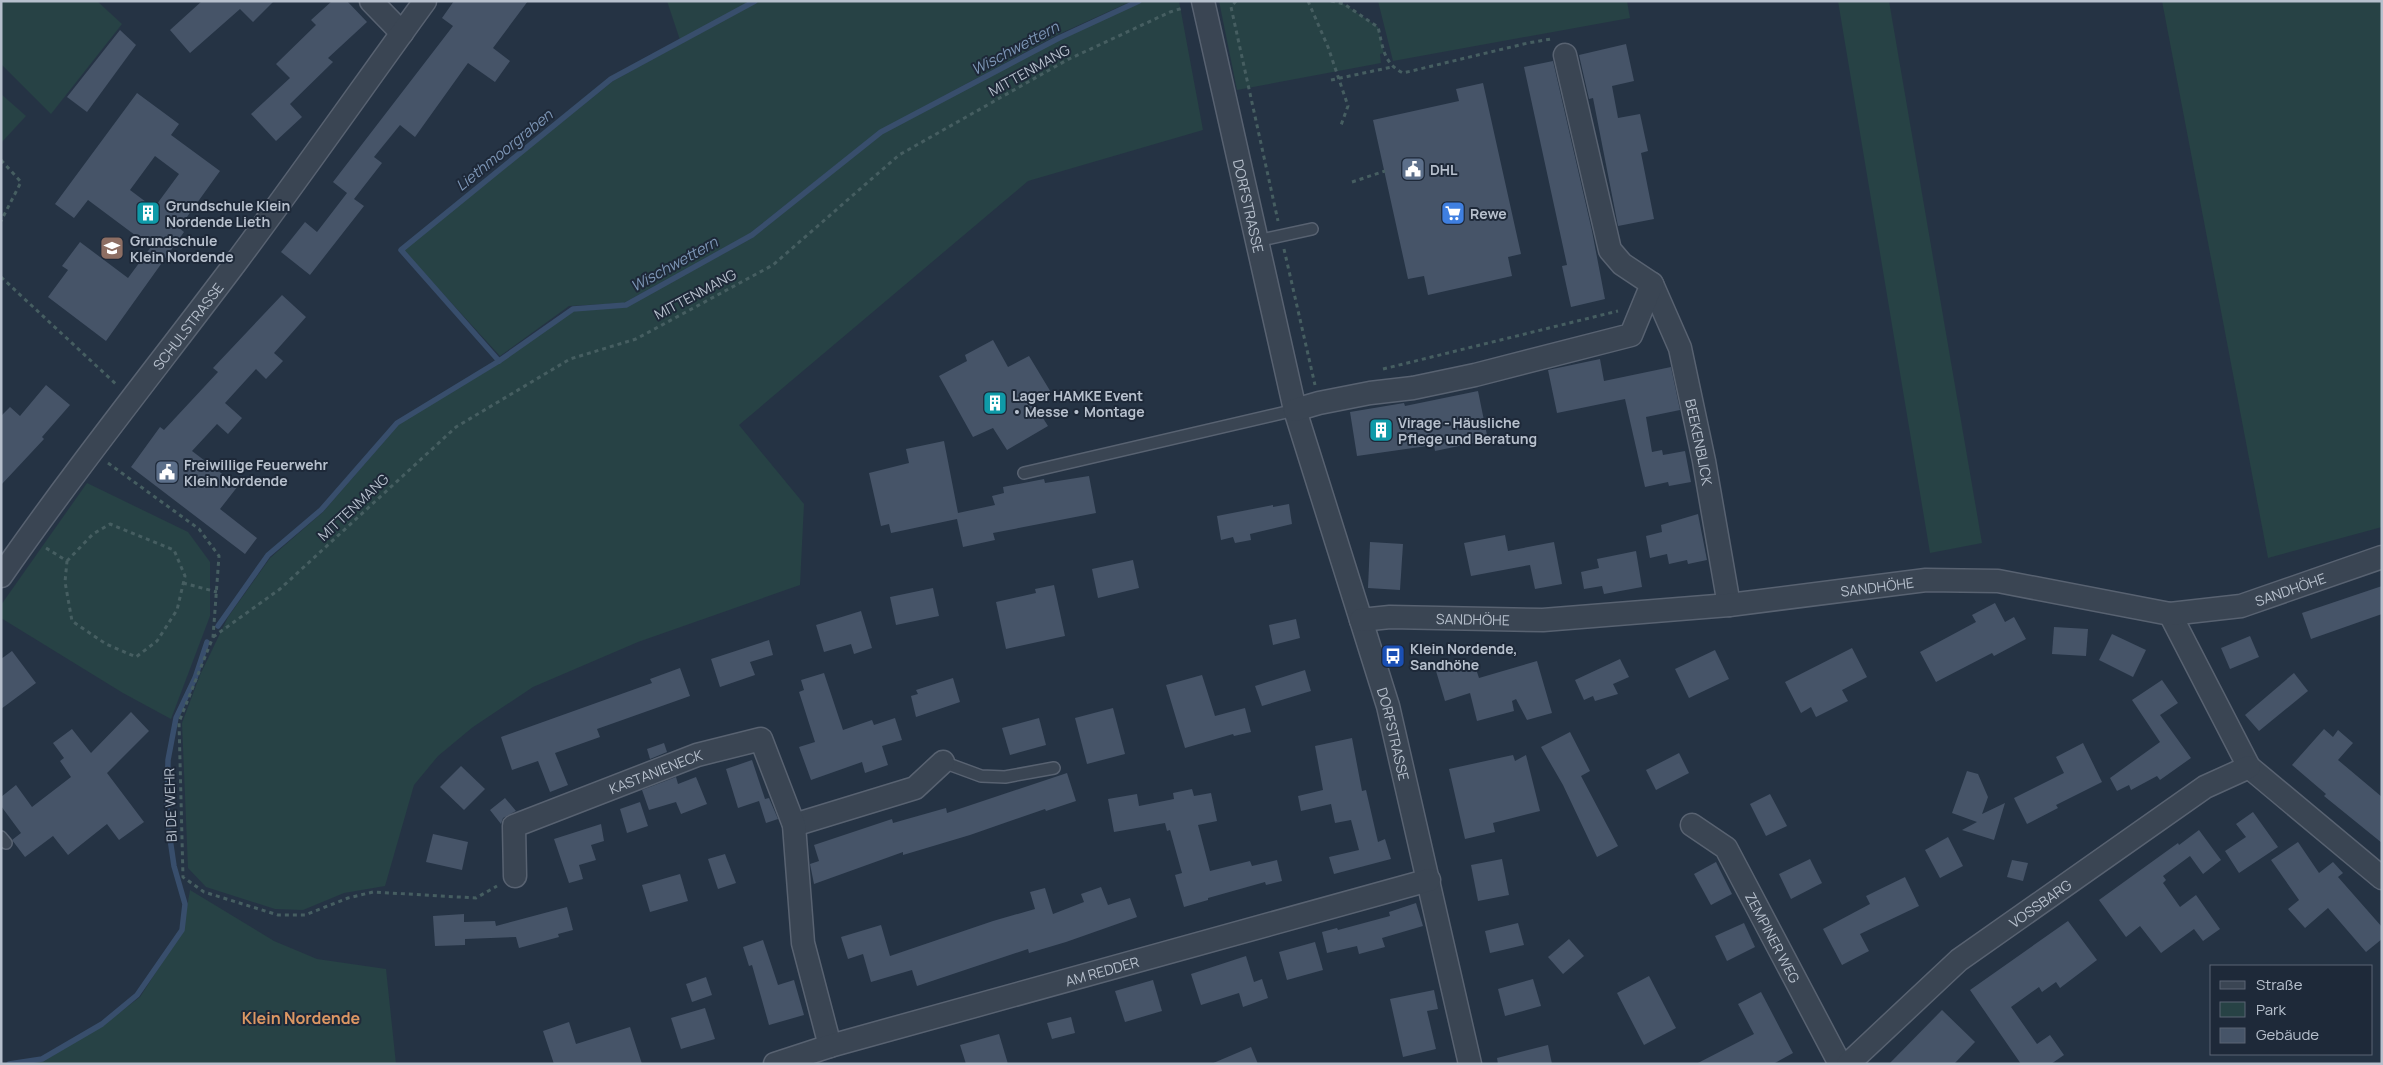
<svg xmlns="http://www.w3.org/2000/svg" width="2383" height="1065" viewBox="0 0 2383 1065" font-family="Manrope,sans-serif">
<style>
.green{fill:#274245}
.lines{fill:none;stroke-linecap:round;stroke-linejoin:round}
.stream{stroke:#384e6c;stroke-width:5.5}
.building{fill:#465468;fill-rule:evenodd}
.service-casing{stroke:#586271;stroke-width:14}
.minor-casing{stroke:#586271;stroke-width:25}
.path{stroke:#465e61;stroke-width:3;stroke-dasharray:4 4;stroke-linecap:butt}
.service{stroke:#3a4553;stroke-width:11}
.minor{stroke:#3a4553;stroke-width:22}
.labels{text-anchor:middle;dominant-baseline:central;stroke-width:4;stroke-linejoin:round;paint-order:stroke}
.street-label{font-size:14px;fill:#b7c0cd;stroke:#1e2939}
.poi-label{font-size:14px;font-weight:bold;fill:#b7c0cd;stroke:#1e2939;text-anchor:start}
.water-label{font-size:15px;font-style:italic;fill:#7d96b6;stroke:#1e2939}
.quarter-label{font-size:16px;font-weight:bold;fill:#dc9763;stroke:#1e2939}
</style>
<rect width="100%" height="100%" fill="#253344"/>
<g class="green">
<path d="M1,1h96l25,23 -71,90 -50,-50z"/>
<path d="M667,1h83l-70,39z"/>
<path d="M759,1h373l-75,34 -178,96 -130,103 -125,69 -55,3 -69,50 -97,-106 210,-169z"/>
<path d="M1143,1h36l24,129 -175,51 -289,244 65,79 -4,81 -162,57 -105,45 -60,40 -35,29 -24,29 -29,101 -41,7 -41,17 -28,-1 -69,-22 -18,-19 -6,-145 18,-48 28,-58 42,-59 53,-46 77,-89 100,-60 72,-52 53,-4 127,-69 130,-104 176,-94z"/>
<path d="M1219,1h115l10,3 34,23 6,26 -4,1 1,9 -144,27z"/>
<path d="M1378,1h249l3,17 -237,43z"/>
<path d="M1838,1h51l93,542 -52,10z"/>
<path d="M2162,1h220v526l-114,31z"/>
<path d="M1,94l25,22 -25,27z"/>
<path d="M87,483l101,49 22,30v54l-39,103 -48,-26 -122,-75v-13z"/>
<path d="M190,890l84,51 43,18 69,10 10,95h-378l24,-3 61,-36 37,-28 43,-67z"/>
</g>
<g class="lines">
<g class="stream">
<path d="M499,361l-98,-111 210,-171 144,-78"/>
<path d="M218,626l50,-71 53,-45 76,-87 102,-62 74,-52 53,-4 126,-70 129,-103 178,-94 80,-37"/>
<path d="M9,1064l33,-5 60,-35 35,-29 45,-65 3,-26 -11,-38 -7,-48 1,-58 8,-42 19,-40 12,-36"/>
</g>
</g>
<g class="building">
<path d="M202,1h72l-21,21 -13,-13 -50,44 -20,-23z"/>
<path d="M332,1h15l20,21 -39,36 5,4 -43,42 12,13 -26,24 -25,-27 39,-36 -14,-14 40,-39 -5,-5z"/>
<path d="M454,1h74l-35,47 17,13 -15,21 -27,-19 -53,74 -15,-12 -26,32 8,6 -28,36 10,7 -54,69 -29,-23 24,-30 12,10 30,-39 -14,-11 120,-156 -11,-8z"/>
<path d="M120,30l16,15 -49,67 -20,-15z"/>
<path d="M1626,44l8,37 -22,5 6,32 22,-4 8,37 -7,2 13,66 -36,7 -25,-128 -4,1 -10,-44z"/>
<path d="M1553,61l39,170 13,68 -34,8 -9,-41 5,-1 -43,-198z"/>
<path d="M1483,83l38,171 -13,3 4,19 -84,19 -4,-19 -16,3 -35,-159 86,-19 -3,-12z"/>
<path d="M137,93l42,31 -8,11 49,36 -41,57 5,4 -78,109 -58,-44 20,-27 -6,-4 18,-24 48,36 23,-31 -63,-47 -14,18 -19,-14zM155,156l24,18 -25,34 -24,-18z"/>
<path d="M282,295l24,22 -32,36 9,8 -17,18 -10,-10 -31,34 17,15 -14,16 -11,-10 -25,27 46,35 -18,23 37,29 -12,16 -114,-87 29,-40 4,3 54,-58 -5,-4z"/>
<path d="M993,340l15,27 21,-11 23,38 -18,10 14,22 -41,24 -14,-22 -20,9 -34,-61 28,-15 -2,-6z"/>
<path d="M1600,359l4,22 67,-14 9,43 -34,7 6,35 10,-2 1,5 22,-4 6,31 -22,4 -1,-4 -23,5 -20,-88 -68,14 -9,-43z"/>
<path d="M46,385l24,20 -28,32 2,2 -43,46v-69l9,-9 10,9z"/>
<path d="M1478,391l10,49 -53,11 -1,-6 -77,11 -7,-44 54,-9 1,3z"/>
<path d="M944,441l14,72 37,-8 -3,-9 12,-3 -1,-6 41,-8 1,4 44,-7 7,37 -103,20 2,7 -32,7 -6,-28 -66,14 -2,-9 -8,2 -12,-53 40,-10 -3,-14z"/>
<path d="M1289,504l3,20 -42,10 1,6 -16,3 -2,-6 -12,3 -4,-24 56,-11v2z"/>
<path d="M1698,514l9,46 -19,4 -1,-4 -18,4 -2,-10 -17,4 -4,-22 16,-4 -1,-7z"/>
<path d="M1505,535l3,16 46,-9 8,42 -27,5 -5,-24 -59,11 -7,-33z"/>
<path d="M1370,542l33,2 -3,46 -32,-2z"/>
<path d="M1636,551l6,36 -38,7 -2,-8 -18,3 -3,-17 18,-4 -2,-9z"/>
<path d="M1133,560l6,28 -41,10 -6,-29z"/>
<path d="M1054,585l11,51 -59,13 -10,-47 40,-9 -1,-4z"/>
<path d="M2382,586v28l-71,25 -9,-26z"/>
<path d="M933,588l6,28 -43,9 -6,-28z"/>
<path d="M1995,603l10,19 9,-5 12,22 -32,17 -2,-3 -56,29 -16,-30 56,-30 -4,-7z"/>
<path d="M861,611l11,37 -18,6 -3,-10 -27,8 -8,-27z"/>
<path d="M1296,619l4,19 -27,7 -4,-20z"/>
<path d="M2054,627l34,2 -2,27 -34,-2z"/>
<path d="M2112,634l34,16 -13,27 -34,-17z"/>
<path d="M2250,636l9,21 -29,12 -9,-21z"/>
<path d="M769,640l4,15 -23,7 5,13 -35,12 -9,-28z"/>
<path d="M1852,648l15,29 -25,13 6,11 -32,16 -5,-10 -10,6 -16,-31z"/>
<path d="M1715,650l14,29 -40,19 -14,-29z"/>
<path d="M12,651l24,32 -35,26v-50z"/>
<path d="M1620,659l9,18 -16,7 5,10 -23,7 -2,-5 -9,4 -9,-20z"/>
<path d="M1473,660l6,18 58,-17 15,52 -25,7 -11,-21 -4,2 2,10 -37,10 -7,-28 -25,8 -9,-30z"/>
<path d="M680,668l10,28 -93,33 3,8 -45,16 13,32 -18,7 -12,-31 -26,9 -11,-33 151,-54 -2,-4z"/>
<path d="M1305,670l6,21 -49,15 -7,-20z"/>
<path d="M824,673l19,57 29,-10 2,5 21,-7 7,22 -20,6 6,19 -23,8 -3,-11 -51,18 -12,-33 16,-5 -16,-50 5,-2 -3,-10z"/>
<path d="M2294,673l14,18 -49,40 -14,-16z"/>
<path d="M1202,675l13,41 30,-8 6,24 -17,4 -1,-2 -48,14 -19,-63z"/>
<path d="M953,678l7,24 -44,15 -5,-21 7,-2 -2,-4z"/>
<path d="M2162,680l16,23 -18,12 31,43 -31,22 -3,-4 -26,14 -2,-5 -12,6 -7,-13 50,-36 -28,-42z"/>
<path d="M1113,708l12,46 -38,10 -12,-46z"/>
<path d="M131,712l18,19 -42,42 37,49 -25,18 -12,-16 -39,31 -15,-19 -28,21 -13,-17 9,-7 -20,-27v-9l15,-12 16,22 39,-30 -11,-16 4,-3 -11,-15 19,-14 19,24z"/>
<path d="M1039,718l7,27 -36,10 -8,-27z"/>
<path d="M2324,729l9,8 5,-7 15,13 -15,17 44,37v46l-58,-47 2,-2 -34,-29z"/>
<path d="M1570,732l20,39 -9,5 37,70 -21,11 -34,-72 -22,-38z"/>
<path d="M1352,738l10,53 4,-1 12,52 7,-3 6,20 -57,15 -5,-17 30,-7 -8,-30 -16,3 -4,-19 -30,7 -3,-15 25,-6 -8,-44z"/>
<path d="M664,743l3,9 -17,7 -3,-10z"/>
<path d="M2083,743l19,39 -46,23 2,3 -31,16 -13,-26 50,-25 -8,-16z"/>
<path d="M1679,753l10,20 -33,17 -10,-20z"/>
<path d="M1513,755l2,6 11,-6 14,56 -47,12 2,9 -30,7 -16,-70z"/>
<path d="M752,760l13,39 4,-1 9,21 -12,4 -7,-22 -21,7 -12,-39z"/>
<path d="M461,766l24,23 -21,21 -24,-23z"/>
<path d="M1967,771l11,3 10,23 -6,17 23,-11 -11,37 -32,-10 15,-8 -25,-9z"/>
<path d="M1067,773l9,28 -30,10 -1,-2 -75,26 -67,20v-3l-89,32 -4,-20 9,-3 -5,-16 78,-26 1,4 53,-15 1,5z"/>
<path d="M676,777l2,7 18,-7 11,27 -26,10 -5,-12 -27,8 -7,-20z"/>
<path d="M1192,789l2,7 17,-3 6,28 -19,4 12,46 40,-10 2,5 25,-6 5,21 -16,4 -1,-3 -57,16v2l-24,7 -9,-32 7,-2 -12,-43 -3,1 -2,-8 -51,9 -6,-33 29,-5 2,12 35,-7 -1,-6z"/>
<path d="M1770,794l17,32 -21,10 -16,-32z"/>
<path d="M505,798l11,13 -13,7 -2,6 -11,-14z"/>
<path d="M640,802l8,24 -21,7 -7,-24z"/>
<path d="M2253,812l25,35 -39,26 -14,-22 21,-14 -10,-13z"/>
<path d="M601,824l3,17 -13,4 5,15 -17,5 4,14 -14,4 -15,-44z"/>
<path d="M2199,830l22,30 -18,14 -13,-18 -27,20 3,4 -3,3 17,24 16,-12 24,34 -17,12 -9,-12 -33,24 -21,-27 -14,11 -27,-37 79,-57 1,2z"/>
<path d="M433,834l35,8 -6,28 -36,-8z"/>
<path d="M1948,837l15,29 -23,12 -15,-28z"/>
<path d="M2298,842l21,31 14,-11 10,11 -5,4 44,50v12l-16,13 -38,-44 -23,20 -17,-19 11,-9 -28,-40z"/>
<path d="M725,854l11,29 -18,6 -10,-30z"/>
<path d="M1502,859l7,36 -31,6 -7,-36z"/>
<path d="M1810,859l12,24 -31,16 -12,-25z"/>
<path d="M2012,860l16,3 -5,18 -16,-4z"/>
<path d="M1716,862l16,32 -21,11 -17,-31z"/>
<path d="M680,874l8,27 -38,11 -8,-27z"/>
<path d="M1905,877l14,29 -59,28 9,17 -27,14 -19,-36 47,-25 -4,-8z"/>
<path d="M1101,887l7,18 22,-7 7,19 -71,25 -37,11 -1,-4 -111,37 -5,-16 -41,12 -8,-28 -15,5 -7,-22 40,-12 9,31 103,-35 42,-12 -5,-17 15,-4 8,26 31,-12 -3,-8z"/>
<path d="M1416,903l7,23 -41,12 3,9 -26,7 -2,-8 -30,7 -5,-21 15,-4 1,2 52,-14 -1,-4z"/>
<path d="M567,907l6,23 -15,4 1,3 -40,11 -3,-11 -51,2v6l-30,1 -2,-30 31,-2v8l31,-1 1,5z"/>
<path d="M2068,921l29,39 -37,28 -4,-6 -14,10 -3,-5 -28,20 26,37 13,-9 14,20 -13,9h-30l-51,-74z"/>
<path d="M1518,923l6,22 -34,8 -5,-22z"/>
<path d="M1744,923l11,24 -28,14 -12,-25z"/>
<path d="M1569,939l15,17 -21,18 -15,-17z"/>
<path d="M763,940l15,45 16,-5 10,35 -35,10 -17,-60 -3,1 -6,-19z"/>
<path d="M1315,942l8,28 -36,10 -8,-28z"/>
<path d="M1246,956l8,26 8,-3 6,19 -25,9 -4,-14 -38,12 -10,-31z"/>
<path d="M1649,976l27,52 -32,17 -27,-52z"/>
<path d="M706,977l6,18 -20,7 -6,-18z"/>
<path d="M1533,979l8,27 -36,10 -7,-27z"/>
<path d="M1153,980l9,31 -37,11 -10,-31z"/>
<path d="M1434,990l4,19 -11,2 9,38 -33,8 -13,-58z"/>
<path d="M1761,992l32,61 -20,11h-77l58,-30 -16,-30z"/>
<path d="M705,1008l10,31 -34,10 -10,-31z"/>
<path d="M1942,1010l33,32 -21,22h-65z"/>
<path d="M1071,1017l4,16 -23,6 -5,-16z"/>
<path d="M569,1022l7,22 54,-17 12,37h-88l-11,-33z"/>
<path d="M999,1034l9,30h-42l-6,-19z"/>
<path d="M1548,1045l4,19h-54l-1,-6z"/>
<path d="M1251,1047l7,17h-47z"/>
</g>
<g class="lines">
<g class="service-casing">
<g id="service">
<path d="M1257,241l55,-12"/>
<path d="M1024,473l271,-63"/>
<path d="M943,762l38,14 24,1 49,-9"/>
<path d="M1,837l5,6"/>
</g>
</g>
<g class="minor-casing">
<g id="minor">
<path d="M371,1l31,32"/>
<path id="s1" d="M1203,1l92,409 93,296 82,358"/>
<path id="s2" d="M1652,284l28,64 24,113 25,144"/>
<path d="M1295,410l24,-7 51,-10 43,-5 62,-13 156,-40 21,-51 -30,-20 -12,-14 -45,-195"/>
<path id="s3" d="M1,576c75,-108 157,-210 236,-315 64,-86 125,-173 188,-260"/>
<path d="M2170,614l79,153 133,111"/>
<path id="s4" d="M1361,620l29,-3 153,3 186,-15 197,-25 72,1 172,33 71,-8 141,-49"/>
<path d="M794,825l121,-37 28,-26"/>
<path id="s5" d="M1692,825l34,23 114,216"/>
<path id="s6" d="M515,876l-1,-50 183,-71 64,-16 33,86 9,118 27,103"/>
<path id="s7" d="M775,1064l55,-18 599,-166"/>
<path id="s8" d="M1848,1064l111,-104 246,-173 44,-20"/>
</g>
</g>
<g class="path">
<path d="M1236,1l-5,6 47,214"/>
<path d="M1308,1l20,46 20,59 -8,22"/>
<path d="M1331,1l13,3 34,23c5,20 5,36 25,46l125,-30 23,-4"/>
<path d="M1331,80l61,-13"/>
<path d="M1,160l20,22 -20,39"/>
<path d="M1352,182l33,-11"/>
<path d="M1284,249l31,136"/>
<path d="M1,277l117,109"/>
<path d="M1383,369l235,-58"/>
<path d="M108,463l91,66 20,27 -6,81 -34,85 4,155 21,15 74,23h27l43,-17 25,-6 103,6 21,-12"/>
<path d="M46,548l21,13 -2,21 7,39 34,23 30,13 21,-16 20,-31 8,-34 -11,-26 -64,-26 -17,10 -26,27"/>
<path d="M183,583l34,9"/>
<path d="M213,637l67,-48 176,-162 114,-68 66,-20 137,-74 126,-110 168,-95 103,-48 13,-4"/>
</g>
<use href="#service" class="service"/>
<use href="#minor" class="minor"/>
</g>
<defs>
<g id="civic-square" transform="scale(1.25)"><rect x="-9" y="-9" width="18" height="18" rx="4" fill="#5c6f8a" stroke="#1e2939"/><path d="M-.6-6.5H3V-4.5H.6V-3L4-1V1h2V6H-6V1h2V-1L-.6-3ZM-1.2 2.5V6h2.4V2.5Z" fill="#fff"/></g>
<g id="building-square" transform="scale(1.25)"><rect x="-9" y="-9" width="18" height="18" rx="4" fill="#0f9aa8" stroke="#1e2939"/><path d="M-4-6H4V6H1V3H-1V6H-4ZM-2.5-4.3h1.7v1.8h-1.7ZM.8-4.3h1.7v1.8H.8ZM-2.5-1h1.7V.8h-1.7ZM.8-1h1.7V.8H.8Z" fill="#fff"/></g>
<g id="supermarket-square" transform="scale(1.25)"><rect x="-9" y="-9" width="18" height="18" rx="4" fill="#3f7fe0" stroke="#1e2939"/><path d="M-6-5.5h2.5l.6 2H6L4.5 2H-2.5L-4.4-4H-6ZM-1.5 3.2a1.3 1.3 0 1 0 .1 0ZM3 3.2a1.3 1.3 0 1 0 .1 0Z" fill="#fff"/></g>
<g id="school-square" transform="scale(1.25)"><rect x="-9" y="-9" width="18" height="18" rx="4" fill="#8d6e63" stroke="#1e2939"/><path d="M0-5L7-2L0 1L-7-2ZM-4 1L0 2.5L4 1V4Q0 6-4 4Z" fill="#fff"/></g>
<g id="bus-square" transform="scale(1.25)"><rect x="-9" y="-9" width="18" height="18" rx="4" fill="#1a4fb4" stroke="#1e2939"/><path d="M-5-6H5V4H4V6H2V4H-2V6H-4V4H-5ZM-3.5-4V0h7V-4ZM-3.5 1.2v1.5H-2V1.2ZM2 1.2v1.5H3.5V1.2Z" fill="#fff"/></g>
</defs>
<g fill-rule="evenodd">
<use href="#civic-square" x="1413" y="169"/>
<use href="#building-square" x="148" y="213"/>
<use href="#supermarket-square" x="1453" y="213"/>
<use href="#school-square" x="112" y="248"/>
<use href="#building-square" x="995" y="403"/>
<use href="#building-square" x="1381" y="430"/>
<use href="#civic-square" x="167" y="472"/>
<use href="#bus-square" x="1393" y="656"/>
</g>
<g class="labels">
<g class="street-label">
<text transform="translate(1029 70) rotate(-29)">MITTENMANG</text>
<text stroke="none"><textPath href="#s1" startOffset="210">DORFSTRASSE</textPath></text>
<text transform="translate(695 294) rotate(-28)">MITTENMANG</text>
<text stroke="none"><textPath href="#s3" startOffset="312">SCHULSTRASSE</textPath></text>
<text stroke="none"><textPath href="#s2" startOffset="166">BEEKENBLICK</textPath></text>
<text transform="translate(353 507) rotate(-43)">MITTENMANG</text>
<text stroke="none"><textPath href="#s4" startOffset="518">SANDHÖHE</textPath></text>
<text stroke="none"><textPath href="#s4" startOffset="938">SANDHÖHE</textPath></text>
<text stroke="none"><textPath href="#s4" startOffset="112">SANDHÖHE</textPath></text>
<text stroke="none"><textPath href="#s1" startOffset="758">DORFSTRASSE</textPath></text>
<text stroke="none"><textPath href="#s6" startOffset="202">KASTANIENECK</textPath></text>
<text transform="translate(170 805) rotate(-92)">BI DE WEHR</text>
<text stroke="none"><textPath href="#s8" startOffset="251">VOSSBARG</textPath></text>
<text stroke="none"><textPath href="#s5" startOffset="142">ZEMPINER WEG</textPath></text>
<text stroke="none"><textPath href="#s7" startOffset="340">AM REDDER</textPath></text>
</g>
<g class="poi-label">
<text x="1430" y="169">DHL</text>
<text x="166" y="205">Grundschule Klein<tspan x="166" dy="16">Nordende Lieth</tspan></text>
<text x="1470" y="213">Rewe</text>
<text x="130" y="240">Grundschule<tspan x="130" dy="16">Klein Nordende</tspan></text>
<text x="1012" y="395">Lager HAMKE Event<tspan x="1012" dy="16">• Messe • Montage</tspan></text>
<text x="1398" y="422">Virage - Häusliche<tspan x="1398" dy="16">Pflege und Beratung</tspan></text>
<text x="184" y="464">Freiwillige Feuerwehr<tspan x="184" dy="16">Klein Nordende</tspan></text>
<text x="1410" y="648">Klein Nordende,<tspan x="1410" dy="16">Sandhöhe</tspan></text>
</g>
<g class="water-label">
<text transform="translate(1015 48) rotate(-28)">Wischwettern</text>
<text transform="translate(504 150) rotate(-39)">Liethmoorgraben</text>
<text transform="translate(674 264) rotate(-29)">Wischwettern</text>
</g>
<g class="quarter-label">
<text x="301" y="1018">Klein Nordende</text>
</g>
</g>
<rect width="2383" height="1065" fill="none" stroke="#b7c0cd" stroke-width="5"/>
<rect x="2210" y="965" width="162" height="90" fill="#1e2939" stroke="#5b6574"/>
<rect x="2220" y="981" width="25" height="8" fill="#3a4553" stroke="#5b6574"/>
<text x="2256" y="990" font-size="15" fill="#b7c0cd">Straße</text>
<rect x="2220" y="1002" width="25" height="15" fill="#274245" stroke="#5b6574"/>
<text x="2256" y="1015" font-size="15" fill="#b7c0cd">Park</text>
<rect x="2220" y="1028" width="25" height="15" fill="#465468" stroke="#5b6574"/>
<text x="2256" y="1040" font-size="15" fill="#b7c0cd">Gebäude</text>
</svg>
